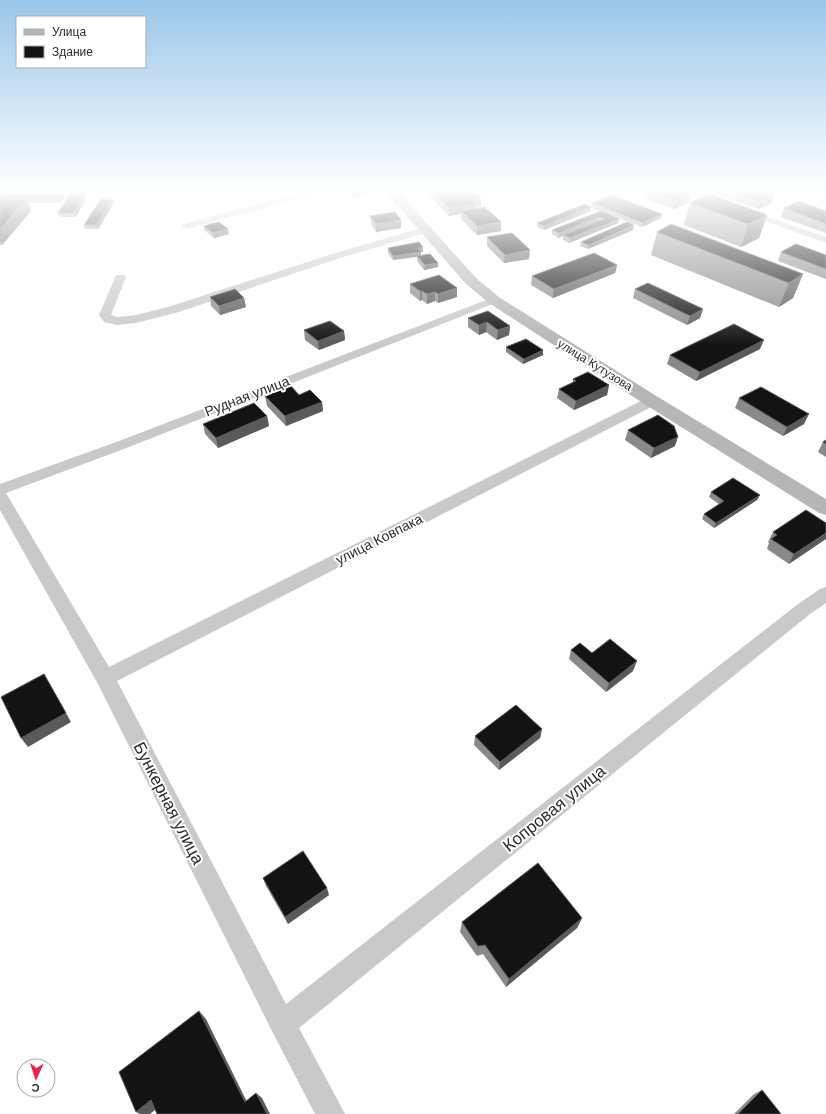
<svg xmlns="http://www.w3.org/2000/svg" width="826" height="1114" viewBox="0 0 826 1114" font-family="'DM Sans',sans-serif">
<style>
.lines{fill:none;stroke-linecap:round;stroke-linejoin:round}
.street{fill:#c9c9c9;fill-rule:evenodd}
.secondary{fill:#b6b6b6;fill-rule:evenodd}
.wall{fill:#898989}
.shaded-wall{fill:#5a5a5a}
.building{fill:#131313;stroke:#5a5a5a}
.labels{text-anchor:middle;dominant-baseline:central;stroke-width:4;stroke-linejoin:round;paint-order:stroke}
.far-street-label{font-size:12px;fill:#2c2c2c;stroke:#fff}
.street-label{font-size:14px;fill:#2c2c2c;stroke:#fff}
.near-street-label{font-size:17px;fill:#2c2c2c;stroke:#fff}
</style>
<rect width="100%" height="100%" fill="#fff"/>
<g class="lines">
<g class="street">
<path d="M312,190h17l-142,39 -5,-3 1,-2z"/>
<path d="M677,190h14l135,47v6z"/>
<path d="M425,227l4,1 1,2 -1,2 -89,26 -161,54 -43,11 -19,2 -13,-3 -5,-7 17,-40h8l2,2 -15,38 6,2 19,-2 35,-9 161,-52z"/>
<path d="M494,297l4,1 2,2 -2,2 -369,145 -123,46 103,174 538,-269 5,-1 5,1 2,3 -2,3 -540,277 169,323 512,-400 22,-15 6,-2v16l-16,11 -511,414 46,86h-30l-42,-81 -175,-349 -98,-174v-26l119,-43z"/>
</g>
<path class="secondary" d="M384,190h13l79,88 23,19 159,100 168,102v16l-7,-2 -173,-108 -157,-102 -23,-19z"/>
</g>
<g class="wall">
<path d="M0,190h70l-2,4h-4l1,3 -4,6h-33l3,8 -29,34h-2z"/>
<path d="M79,190h12l-3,3h-2l1,4 -11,20h-16l-2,-4 21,-20z"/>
<path d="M346,190h20v5l-13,2z"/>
<path d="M428,190h4l49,8v8l-6,1v1l26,14v9l-24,4 -16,-16v-5l-12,2 -21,-22z"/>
<path d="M645,190h36l10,4 -2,8 -15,7 -30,-11z"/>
<path d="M704,190h58l12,4 -3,9 -13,6z"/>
<path d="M114,203l-16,26h-13l-1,-4z"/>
<path d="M592,203l70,11 -1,4 -19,9 -30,-11 7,3 -1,4 -49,20 -6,-3v-4l-5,2 -6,-4v-4l48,-19 -9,-3v3l-47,19 -7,-3v-4l54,-16z"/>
<path d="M690,203l77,12 -8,23 -18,9 -57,-22z"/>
<path d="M784,208l41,2 1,-1v24l-45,-16z"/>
<path d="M370,216l31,12 -25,4 -5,-8z"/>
<path d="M634,225l-1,5 -45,19 -8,-3 1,-4z"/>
<path d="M204,226l25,8 -15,4 -10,-8z"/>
<path d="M657,232l146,42 -10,24 -14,9 -128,-52z"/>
<path d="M487,237l42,22 -25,4 -17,-17z"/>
<path d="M388,248l35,4h-2v4l17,7v4l-14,3 -7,-9v-4l-24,3 -5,-7z"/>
<path d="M781,252l45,3v24l-48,-18z"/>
<path d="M617,265l-2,8 -62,25 -22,-13 1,-9z"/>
<path d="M410,284l47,13 -19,6 -3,-2 -8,3 -5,-4 -2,1 -10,-8z"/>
<path d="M635,289l68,20 -3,9 -13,7 -54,-27z"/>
<path d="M210,297l34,1 2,9 -26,8 -9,-9z"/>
<path d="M468,318l42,8 -1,9 -12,5 -11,-8 -7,3 -11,-8z"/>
<path d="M304,330l40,1 1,9 -26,10 -14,-10z"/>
<path d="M506,347l37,8 -20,9 -17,-12z"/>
<path d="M760,349l-64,32 -29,-17 3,-9z"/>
<path d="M573,379l36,6 -2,10 -33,15 -17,-12 2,-9 14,-7z"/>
<path d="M299,395l23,7 1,9 -37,15 -19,-20 -2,-10z"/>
<path d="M739,398l65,26 -21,12 -48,-28z"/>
<path d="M267,416l2,10 -51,22 -13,-14 -2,-10z"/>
<path d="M628,430l47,16 -24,12 -26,-18z"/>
<path d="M826,440v17l-8,-5 5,-10z"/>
<path d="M711,492l49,3 -3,5 -43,28 -12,-9 2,-5 15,-10 -10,-7z"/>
<path d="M826,523l-37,41 -22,-15 2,-6 -1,-1 5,-10z"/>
<path d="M571,650l62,21 -27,21 -37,-33z"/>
<path d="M542,729l-2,9 -41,32 -25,-25 1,-9z"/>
<path d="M263,878l66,17 -41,29 -22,-38z"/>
<path d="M582,918l-5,10 -71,59 -23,-33 -6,2 -17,-24 2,-10z"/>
<path d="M762,1090l19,24h-47l20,-20z"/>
</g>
<g class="shaded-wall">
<path d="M67,190h3l-2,4z"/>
<path d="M352,190h14v5l-13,2z"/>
<path d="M64,193l1,4 -4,6 -1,-4z"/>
<path d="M86,193l1,4 -11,20 -2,-4z"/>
<path d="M691,194l-2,8 -15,7 2,-8z"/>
<path d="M774,194l-3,9 -13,6 2,-8z"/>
<path d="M481,198v8l-6,1v5l-14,-1v3l-12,2v-8l22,-9z"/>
<path d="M26,199l5,12 -29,34 -2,-4v-12z"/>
<path d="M113,199l1,4 -16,26 -2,-4z"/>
<path d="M591,207v4l-47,19v-4z"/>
<path d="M662,214l-1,4 -19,9 1,-4z"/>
<path d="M767,215l-8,23 -18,9 7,-23z"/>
<path d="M599,217l-1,5 -40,16 1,-5z"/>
<path d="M619,219l-1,4 -49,20 1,-5z"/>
<path d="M401,220v8l-25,4v-8z"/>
<path d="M501,222v9l-24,4v-9z"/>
<path d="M634,225l-1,5 -45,19 1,-4z"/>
<path d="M228,229l1,5 -15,4 -1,-5z"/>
<path d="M423,247v5h-2v4l-28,4v-4l25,-8z"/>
<path d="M530,250l-1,9 -25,4 1,-8z"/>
<path d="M438,263v4l-14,3 1,-5z"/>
<path d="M617,265l-2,8 -62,25 1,-9z"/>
<path d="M803,274l-10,24 -14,9 10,-24z"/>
<path d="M457,288v9l-19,6v-9z"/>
<path d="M420,291h2v9l-2,1z"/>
<path d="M435,292v9l-8,3v-10z"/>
<path d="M244,298l2,9 -26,8 -1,-9z"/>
<path d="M703,309l-3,9 -13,7 3,-9z"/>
<path d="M487,322l-1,10 -7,3v-10z"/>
<path d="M510,326l-1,9 -12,5 1,-10z"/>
<path d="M344,331l1,9 -26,10 -1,-9z"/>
<path d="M764,340l-4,9 -64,32 4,-9z"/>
<path d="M543,350v5l-20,9 1,-5z"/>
<path d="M609,385l-2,10 -33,15 2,-9z"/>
<path d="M322,402l1,9 -37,15 -1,-10z"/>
<path d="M809,414l-5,10 -21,12 4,-9z"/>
<path d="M267,416l2,10 -51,22 -2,-10z"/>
<path d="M678,437l-3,9 -24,12 3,-10z"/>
<path d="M760,495l-3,5 -43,28 2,-5z"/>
<path d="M826,533v6l-37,25 5,-10z"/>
<path d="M637,661l-4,10 -27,21 3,-9z"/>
<path d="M44,674l27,48 -43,25 -7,-9z"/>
<path d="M542,729l-2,9 -41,32 1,-8z"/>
<path d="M327,888l2,7 -41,29 -3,-7z"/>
<path d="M582,918l-5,10 -71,59 3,-8z"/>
<path d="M199,1011l7,8 44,89 -5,-6z"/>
<path d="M256,1093l6,5 8,16h-3z"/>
<path d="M151,1100l9,6 -10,8h-10l-4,-2z"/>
</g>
<g class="building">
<path d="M432,190h42l7,8 -10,1 4,5 -26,4z"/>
<path d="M648,190h33l10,4 -15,7z"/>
<path d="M729,190h33l12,4 -14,7z"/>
<path d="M64,193l-4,6h-60v-5z"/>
<path d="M70,193h16l-12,20h-16z"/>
<path d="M710,194l57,21 -19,9 -58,-21z"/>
<path d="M611,195l51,19 -19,9 -51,-20z"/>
<path d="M0,199h26l-26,30z"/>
<path d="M101,199h12l-17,26h-12z"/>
<path d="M798,201l28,10v13l-42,-16z"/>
<path d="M585,204l6,3 -47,19 -7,-3z"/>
<path d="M485,207l16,15 -24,4 -16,-15z"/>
<path d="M601,211l18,8 -49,19 -7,-3 41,-16 -5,-2 -40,16 -7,-3z"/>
<path d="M395,212l6,8 -25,4 -6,-8z"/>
<path d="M219,222l9,7 -15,4 -9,-7z"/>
<path d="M627,222l7,3 -45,20 -8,-3z"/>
<path d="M671,224l132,50 -14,9 -132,-51z"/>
<path d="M512,233l18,17 -25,5 -18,-18z"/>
<path d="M419,242l4,5 -5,1 3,4 -28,4 -5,-8z"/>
<path d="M796,244l30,11v14l-45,-17z"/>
<path d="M594,253l23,12 -63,24 -22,-13z"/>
<path d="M430,254l8,9 -13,2 -8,-9z"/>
<path d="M439,275l18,13 -19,6 -3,-2 -8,2 -5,-3h-2l-10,-7z"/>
<path d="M648,283l55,26 -13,7 -55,-27z"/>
<path d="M235,289l9,9 -25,8 -9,-9z"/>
<path d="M488,311l22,15 -12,4 -11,-8 -8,3 -11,-7z"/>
<path d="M330,321l14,10 -26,10 -14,-11z"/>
<path d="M734,324l30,16 -64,32 -30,-17z"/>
<path d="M526,339l17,11 -19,9 -18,-12z"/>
<path d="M588,372l21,13 -33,16 -17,-12 17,-8 -3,-2z"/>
<path d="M291,386l8,9 11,-5 12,12 -37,14 -20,-20z"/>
<path d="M761,387l48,27 -22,13 -48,-29z"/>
<path d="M254,403l13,13 -51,22 -13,-14z"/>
<path d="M658,415l16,11 4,11 -24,11 -26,-18z"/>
<path d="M826,440v4l-3,-2z"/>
<path d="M733,478l27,17 -44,28 -12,-9 20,-13 -13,-9z"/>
<path d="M806,510l20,13v10l-32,21 -23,-15 6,-4 -4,-3z"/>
<path d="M610,639l27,22 -28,22 -38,-33 9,-7 12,10z"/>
<path d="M44,674l22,39 -45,25 -20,-41z"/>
<path d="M516,705l26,24 -42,33 -25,-26z"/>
<path d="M303,851l24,37 -42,29 -22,-39z"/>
<path d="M538,863l44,55 -73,61 -24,-34 -7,1 -16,-24z"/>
<path d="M199,1011l46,91 11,-9 11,21h-110l-6,-14 -15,12 -17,-40z"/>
<path d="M762,1090l19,24h-43z"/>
</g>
<linearGradient id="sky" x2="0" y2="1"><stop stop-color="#99c6ea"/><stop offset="0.55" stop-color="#fff"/><stop offset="1" stop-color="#fff" stop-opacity="0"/></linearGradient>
<rect width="826" height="346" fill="url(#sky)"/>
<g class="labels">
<g class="far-street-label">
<text transform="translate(595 365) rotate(32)">улица Кутузова</text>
</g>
<g class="street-label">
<text transform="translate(247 396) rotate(-21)">Рудная улица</text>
<text transform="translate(379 539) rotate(-27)">улица Ковпака</text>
</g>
<g class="near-street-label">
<text transform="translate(169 803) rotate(63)">Бункерная улица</text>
<text transform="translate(554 808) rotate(-39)">Копровая улица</text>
</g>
</g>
<rect x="16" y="16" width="130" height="52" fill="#ffffff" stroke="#ababab"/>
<rect x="24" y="29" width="20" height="6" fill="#b6b6b6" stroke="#ababab"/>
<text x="52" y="36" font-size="12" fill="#2c2c2c">Улица</text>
<rect x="24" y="46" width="20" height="12" fill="#131313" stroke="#ababab"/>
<text x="52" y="56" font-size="12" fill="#2c2c2c">Здание</text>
<g transform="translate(36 1078) rotate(183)"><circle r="19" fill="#ffffff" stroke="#ababab"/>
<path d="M0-3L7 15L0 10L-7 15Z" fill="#ee234b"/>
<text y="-6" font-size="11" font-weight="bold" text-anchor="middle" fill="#2c2c2c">С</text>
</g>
</svg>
